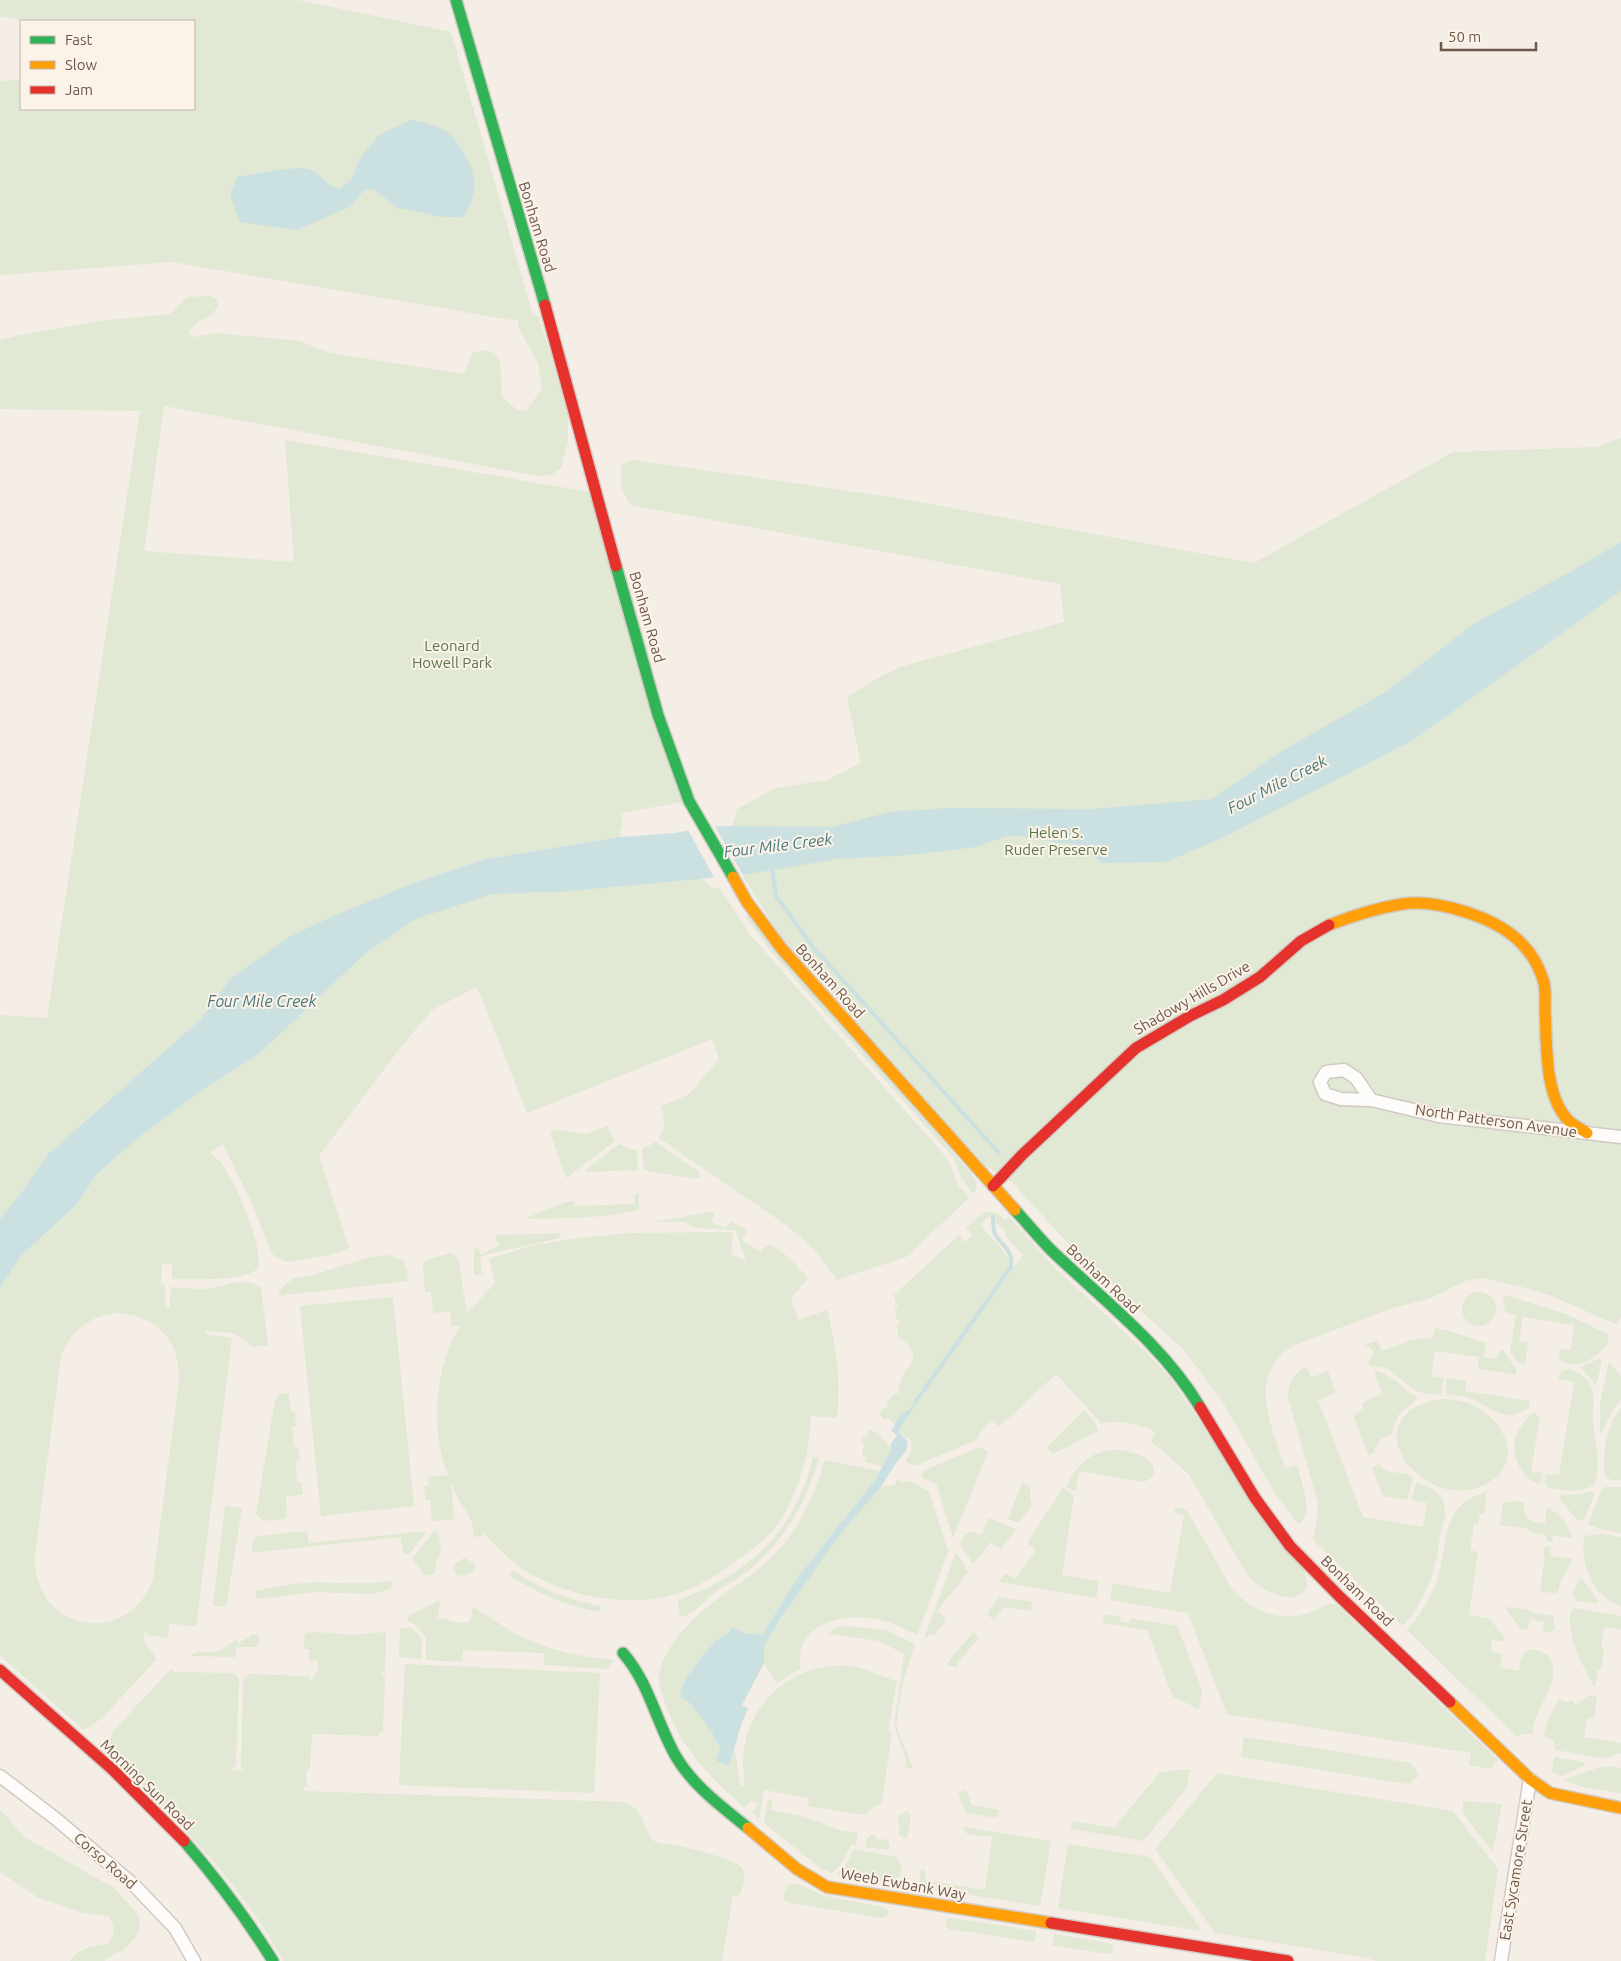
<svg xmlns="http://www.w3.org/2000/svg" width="1621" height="1961" font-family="Ubuntu,sans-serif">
	<rect width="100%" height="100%" fill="#f4eee7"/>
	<g fill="#e1e8d3" fill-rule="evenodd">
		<path d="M0,0h298l153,32 82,283 6,2 29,96v28l-7,27 -10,7 -13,1 -374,-70 -20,145 150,11 -9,-122 311,53 93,308 -69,12 3,9 -4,15 -134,22 -66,22 -188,97 -31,42 -153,135 -25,38 -22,26v-204l47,3 93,-607 -140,-2v-69l16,-4 83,-15 71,-7 17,-17 23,-1 6,3 2,6c-5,14 -23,14 -29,28l2,3 4,1 21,-4 84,8 30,12 134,21 8,-21 12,-3 10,3 6,9 2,35 14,12 10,2 16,-22 -4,-26 -20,-36v-6l-346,-59 -172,13v-194l21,-1v29h173v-88h-167l-27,-5z"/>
		<path d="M1621,438v104l-237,151 -78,44 19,48 87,-44 209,-150v542l-10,-1 -2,10 12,2v173l-3,6 -3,1 -63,-28 -30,-9 -39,-9 -18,3 -36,18 -40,10 -96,37c-48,31 -21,79 -8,122l12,-3c3,13 19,53 1,59l-25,-34 -52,-91 -36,-48 -111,-101 -62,-68 -29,-18 -192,-211 -49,-78 -12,-40 7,-26 39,-21 51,-8 34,-17 -14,-65 25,-17 28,-14 164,-45 -4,-38 -430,-79 -9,-17v-24l12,-4 264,38 357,65 199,-111 144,-5z"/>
		<path d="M701,878l12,11 6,-2 33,50 193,219 6,10 7,19 11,13 -63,59 -70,23c-20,-39 -63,-64 -98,-88 -27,-18 -53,-36 -79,-54 7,-11 6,-21 2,-32l28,-12 30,-35 -7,-20 -185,74 -50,-126 -45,23 -32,38 -81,108 30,92 -19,7 -43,7 -12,-5 -5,-7 -17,-44 -30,-62 -13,8c3,4 8,7 11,11 15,20 42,81 37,105 -12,14 -68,11 -86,11v-15h-10l-1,20h4v22l5,3v-15l2,-7c13,1 27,3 40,1 15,-3 35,-11 49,-1l7,58 -15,2 -20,-14 -27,-2v3l26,4 -36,289 -26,-4 -3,15 -21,-3 -1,-8 -1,15 13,17 -55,59 -16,11h-4l-82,-74v-370l20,-28 56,-52 21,-31 47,-41 66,-48 49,-31 107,-101 50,-34 77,-25 67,-2zM117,1313c39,2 64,28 62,68l-26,199c-27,70 -122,50 -118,-25l26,-199c9,-25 28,-40 56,-43z"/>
		<path d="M747,914l223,258c5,7 9,14 3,22l-13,-18 -7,-19 -181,-204 -27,-37z"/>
		<polygon points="607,1126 615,1141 566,1178 550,1132 554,1130 587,1134"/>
		<polygon points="656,1142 699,1172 700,1177 695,1179 644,1170 642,1149"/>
		<polygon points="619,1144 628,1149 637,1150 638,1170 585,1172 585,1170"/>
		<path d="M635,1194h4v16c-37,9 -77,8 -115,9l45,-18h5l1,5 59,-2z"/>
		<path d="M989,1211l8,2 8,7 4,-3 47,52 92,85 22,24 135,195 2,13c-13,24 -44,4 -58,-8l-60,-103 -27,-25 -11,-8 4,-10c-18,-10 -34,-11 -54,-9l-45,-49 -57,53 -6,-7 -12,11 -3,8 -63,27 -10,-5c6,-8 8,-12 5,-22l-4,-1 -8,-7 65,-95 60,-81 -15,-16 -4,-10 -8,-6 -1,-6h-8l-5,7 2,6 11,11 16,20 -3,10 -85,118 -12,20 -10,5 -5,10 -9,-6 -2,2 -6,-6 5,-6 4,-1 -1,-3 7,-10 5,-1 -1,-4c3,-5 3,-9 5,-14 3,-5 7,-9 9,-13 5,-11 -5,-20 -14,-25l-1,-13 3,-4 -4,-1 -1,-10 3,-4 -3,-3 -1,-7 65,-60 6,7 8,-7 -7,-7 17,-15z"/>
		<path d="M711,1212h4l-4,10 15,6 4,-7 17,9 -5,10 18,12 7,-7c13,1 32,23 41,33l-17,21 7,21 29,-10c10,39 14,68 10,108l-26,-2c-1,12 -2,25 -4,37 -5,23 -18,58 -33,76 -12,14 -29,26 -44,36 -15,11 -34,23 -53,29 -50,14 -109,3 -153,-24 -15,-10 -29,-25 -42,-38v4l-8,1 -2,-16 -15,-24 -6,-16 3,38 -22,2 -2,-21h-5l-1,-14 5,-1 -1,-8 20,-2c-15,-39 -14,-86 0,-125 3,-9 8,-17 12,-24h-9l-1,-15 -17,2 -2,-21h-6l-2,-26 3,-6 25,-7 7,5 9,55 28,-30 -6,-24 45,-14 43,-7 54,-5 102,-1 -2,22 15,7 -10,-29 -2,-2 -39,-2 -11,-6h-31z"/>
		<polygon points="558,1233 561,1234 560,1238 484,1255 480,1258 482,1274 474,1275 474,1250 477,1247 481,1255 499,1245 495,1236 497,1235"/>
		<polygon points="389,1255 404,1261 407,1270 408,1281 285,1295 284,1296 278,1294 283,1286 294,1278 313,1275 367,1258"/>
		<circle cx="1479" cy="1309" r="17"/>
		<path d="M1505,1295l61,19 41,20 2,4c-4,17 -37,37 -50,20l1,-9 11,1 3,-25 -51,-8 -4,24 9,2 -3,22 -6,-2 -9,-11 6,-37 -11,-3 -2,-14z"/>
		<polygon points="393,1297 414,1506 321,1516 300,1306"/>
		<polygon points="1435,1328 1446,1330 1486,1343 1484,1357 1497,1359 1499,1350 1503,1350 1516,1369 1516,1375 1478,1369 1479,1357 1435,1351 1431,1376 1444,1378 1441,1394 1429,1394 1417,1391 1405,1383 1390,1370 1384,1367 1369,1366 1368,1363 1374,1351 1365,1344 1377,1341 1382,1351 1411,1340 1433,1338"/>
		<polygon points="1600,1358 1602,1360 1597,1382 1595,1384 1581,1367"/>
		<polygon points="1609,1362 1621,1376 1621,1400 1614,1408 1602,1432 1600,1431 1600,1403"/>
		<path d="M1304,1368l4,1 3,9 17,-7 8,22 -18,7 45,117 60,10 4,-24 -16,-3 6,-18 16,7 6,5 5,7 1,17 -4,11 -4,28 -7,25 -16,31 -11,13 -90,-86 4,-21 1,-16 -30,-105c0,-12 4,-24 16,-30z"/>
		<path d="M1568,1369c10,2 19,8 23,18 5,11 1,23 2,34 1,13 10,55 0,64 -11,9 -33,5 -45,3l-3,-5 1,-9 13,1 15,-93 -16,-3 4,-8z"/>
		<path d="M1374,1371c17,2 28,17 42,25l1,3 -18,15 -8,20 -11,6 -6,9 1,4 -7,2 -15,-41 11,-4 -2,-7 20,-9z"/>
		<path d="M1447,1378l19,3 -1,10 64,10 1,6c-25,19 -37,0 -61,-9 -7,-2 -15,-3 -23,-4z"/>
		<path d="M289,1393l2,19h4l1,14 -4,1 2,20h4l2,13 -5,1 2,21h4l2,13 -17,1 1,19 -3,4c-10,1 -22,5 -28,-5l19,-114 5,-6z"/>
		<path d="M1441,1399c10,0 20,1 30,5 34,15 56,60 13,81 -62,30 -137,-70 -43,-86z"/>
		<path d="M1621,1408v72c-7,0 -12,1 -16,-5 -3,-23 1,-49 16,-67z"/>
		<path d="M1084,1410l12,14 2,8c-17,6 -31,17 -46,22l-6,-6z"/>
		<path d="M1534,1412l3,4 3,-1 -9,56 12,2 -2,9 -3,2c-18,-7 -29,-32 -21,-50 4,-9 10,-15 17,-22z"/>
		<polygon points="868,1429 876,1433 892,1448 882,1466 865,1462 866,1458 863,1456 862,1450 865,1446 861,1442 862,1438 868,1435"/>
		<polygon points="980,1447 988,1451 953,1538 936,1483 922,1478 923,1471"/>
		<path d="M1112,1450c15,0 51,7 40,28l-9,4 -64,-11 -4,21 -9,-6c13,-21 20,-32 46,-36z"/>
		<path d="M813,1457l6,1c-13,45 -34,82 -70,112 -11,9 -24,15 -36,24 -10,8 -20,22 -33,23l-2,-17c70,-25 118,-69 135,-143z"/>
		<path d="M825,1460l54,11 -4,9 -76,96 -37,60 -19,-3 -6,-4h-7l-4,6 -11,6 -26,33 1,29 23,30v3l16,29 5,-15c5,9 2,24 7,36l4,1c-1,-13 -3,-25 -1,-38 8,-52 54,-88 106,-83 17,2 30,11 47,15l-9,50 4,1 -10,70 -18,13 -56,-9 1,-8 -45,-8 -5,29 -7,-6 6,-8 -7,-5 -6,8c-35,-30 -65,-61 -80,-105 -2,-8 -7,-17 -6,-25 1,-22 21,-46 37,-61 23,-23 54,-37 77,-61 27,-27 41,-61 52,-96z"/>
		<path d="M1379,1464c8,13 23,5 34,13l-6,23 -24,-4 -11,-29z"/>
		<path d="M897,1479l4,3 8,-1 20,10 18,57 2,1 -32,86c-11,-5 -21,-11 -32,-14 -28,-8 -69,-5 -83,25 -3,7 -2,15 -2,23l-23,14 -13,-20v-17l42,-66 32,-43 43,-50 14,-2z"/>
		<polygon points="1022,1483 1030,1486 1030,1498 1032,1505 1019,1523 1008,1519"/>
		<polygon points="1605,1487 1621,1487 1621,1533 1600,1529 1588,1524 1602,1489"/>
		<polygon points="1063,1488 1074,1496 1062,1575 1099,1581 1096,1598 999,1582 1005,1573 1015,1579 1036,1550 1028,1544 1028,1541"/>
		<path d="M1487,1491l-3,23h-4l-2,10h-4l-4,26 8,2 -9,63 21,4 14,18 -1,5 -11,-2 -1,11 11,3 -2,13 19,4c2,-12 2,-20 15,-22l13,5c15,21 0,37 -8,57 -4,7 -6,15 -7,23h-9l-6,3 -110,-107c13,-15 25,-33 31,-53 8,-26 4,-61 31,-78 5,-3 12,-5 18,-8z"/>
		<polygon points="1591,1491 1594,1495 1585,1518 1580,1521 1576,1519 1559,1498 1561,1495 1580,1494"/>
		<path d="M1519,1501l6,1 -2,10 3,1 1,5 6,4 12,2 2,-17c14,8 20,17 26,32l-20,-4 -1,7 -6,-2v-5l-17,-3v-3l-29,-4 3,-22z"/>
		<polygon points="225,1506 242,1508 226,1607 213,1605"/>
		<path d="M1175,1508h6l7,4 44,77c19,21 45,33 74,25 10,-3 19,-11 30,-10l162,156 -8,9 -21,-4 2,-12 -244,-39 -39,-101 -78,-13 3,-17 57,10 14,-78 -9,-2z"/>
		<polygon points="988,1518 1016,1529 1001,1549 991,1542 973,1564 960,1544 963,1537 969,1532 982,1534"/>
		<polygon points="307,1531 309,1543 425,1531 425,1534 410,1553 403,1554 401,1537 260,1552 251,1551 253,1540 258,1536"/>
		<polygon points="434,1531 438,1531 441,1552 436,1561 435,1573 426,1576 412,1559"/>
		<path d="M1601,1534l20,3v70c-29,-12 -40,-40 -37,-71z"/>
		<polygon points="1547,1546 1551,1547 1550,1556 1573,1559 1561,1580 1557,1594 1540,1591 1545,1555 1543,1554 1544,1548"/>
		<polygon points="956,1552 968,1572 937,1611 945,1617 945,1621 933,1636 930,1634 926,1638 925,1636"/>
		<polygon points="464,1558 474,1563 475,1570 469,1574 457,1576 454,1569 455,1564"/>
		<path d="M512,1570c30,20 54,29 89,36l-1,6c-34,-6 -62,-18 -91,-37z"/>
		<polygon points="1579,1579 1583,1580 1597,1599 1598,1603 1575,1601 1575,1597 1572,1596"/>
		<path d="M388,1581l5,2 -3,6 -18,5 -59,-2 -54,7 -3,-2v-6c17,-4 33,-7 50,-8 29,-2 53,3 82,-2z"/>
		<polygon points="999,1597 1032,1602 1031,1611 1004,1607 994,1620 987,1614"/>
		<path d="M440,1600l-2,18c11,1 19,7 30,4l3,-3 2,-12c15,8 28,19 43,27 31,16 64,23 99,26l-9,9 -62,-4v-12l-81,-3 -1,12 -36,-2v-23l-12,-13 -6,-3 -1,-4z"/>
		<polygon points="1505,1607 1531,1610 1531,1612 1553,1616 1555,1630 1543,1633 1544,1622 1530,1619 1528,1629 1522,1630"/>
		<path d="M1573,1608l48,8v13l-17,-2 -3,20 3,1 -3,22h-3l-3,15h-3l1,-5 -3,-1c-11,-22 -22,-42 -20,-67h2z"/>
		<polygon points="1104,1614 1121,1617 1120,1622 1129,1623 1130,1618 1177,1626 1202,1690 1199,1709 1173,1697 1147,1630 1103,1623"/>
		<polygon points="846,1626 885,1630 915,1644 903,1682 896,1726 913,1768 905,1768 906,1759 894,1725 904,1654 879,1641 829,1634 834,1628"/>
		<polygon points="410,1627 422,1639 421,1659 399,1657 400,1629"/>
		<path d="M317,1632l35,3 34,-3 -1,41h-5l5,5 -2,53 -6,5 -65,-2 -2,34 -4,4 1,14 -3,1 -1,4 320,11c27,8 17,31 33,40 5,3 13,2 19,3 15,3 55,13 66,22 3,3 3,7 3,11 0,6 -2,13 -6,18l-5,-1 -11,66h-439c-33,-62 -82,-116 -132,-166 -14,-15 -27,-31 -43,-43l-2,-5 8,-17 57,-61 3,3 61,1 4,6 -3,86 -5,5 14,1 -4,-4 2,-87 6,-6 59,2 5,5v-6l5,-4v-10l-9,-1v-11h-5l1,-16z"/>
		<polygon points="973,1632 979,1637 957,1664 957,1667 946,1665"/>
		<polygon points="253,1634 259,1637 260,1641 258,1643 258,1647 236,1647 236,1657 189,1656 197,1652 218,1652 236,1640 239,1643"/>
		<polygon points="405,1664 600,1673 594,1793 399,1785"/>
		<polygon points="1590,1695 1597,1696 1594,1719 1587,1718 1584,1737 1621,1743 1621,1753 1603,1758 1555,1750 1554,1741 1544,1735 1548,1721 1559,1699 1566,1702 1573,1701 1575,1705"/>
		<polygon points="1244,1737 1411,1763 1419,1776 1408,1784 1241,1757"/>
		<polygon points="1554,1757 1583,1762 1586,1765 1561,1776 1552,1772"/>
		<polygon points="1608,1766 1621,1768 1621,1793 1583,1787 1563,1780 1597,1768"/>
		<polygon points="1190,1769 1187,1788 1143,1841 1071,1829 1072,1821 1114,1828 1160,1772"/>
		<polygon points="1217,1773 1453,1811 1498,1869 1485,1961 1377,1961 1367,1958 1215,1933 1155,1849"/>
		<polygon points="966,1790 972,1805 999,1810 997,1818 966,1813 958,1793"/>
		<polygon points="768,1799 772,1800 771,1810 806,1817 839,1830 858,1833 856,1846 851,1845 843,1862 832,1873 822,1869 764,1823"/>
		<polygon points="1463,1801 1502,1804 1493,1851 1491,1850 1462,1812"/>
		<path d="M0,1809l23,27 91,52 22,24 4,10 -2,12 -14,16 -10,4 -10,7h-34c8,-13 23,-15 38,-17 8,-10 7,-18 1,-28l-26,-3 -46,-16 -37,-25z"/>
		<polygon points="906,1811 911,1815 908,1835 906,1839 898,1834 900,1827 897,1817"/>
		<polygon points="962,1827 1051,1841 1040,1906 931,1889 924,1882 920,1884 920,1871 923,1869 926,1872 925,1880 985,1890 992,1837 968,1834 965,1832"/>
		<polygon points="873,1834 878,1839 888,1840 890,1847 888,1850 866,1847 866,1839"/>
		<polygon points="1068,1844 1150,1857 1202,1931 1058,1908"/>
		<polygon points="854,1849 896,1857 902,1867 899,1877 892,1882 837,1874 844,1868"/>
		<polygon points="796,1883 825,1896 887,1908 889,1914 883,1918 786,1902 783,1898 785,1890 789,1885"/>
		<polygon points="951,1918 1036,1931 1035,1942 949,1929 945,1926 947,1919"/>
		<polygon points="1054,1934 1109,1943 1114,1949 1111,1953 1107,1954 1052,1945"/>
	</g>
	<g fill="#cbe1e1">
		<path d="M410,120c14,2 28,5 40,14 4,3 8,11 11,15 16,23 19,45 2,68h-20l-45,-9 -25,-19 -10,2 -12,15 -54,24 -57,-8 -10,-27 7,-18c14,-2 63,-13 74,-7 11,5 16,17 29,19l12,-10 8,-21 19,-23z"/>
		<polygon points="1621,542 1621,591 1412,741 1218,840 1166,862 1102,863 1090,854 1092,850 1076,844 1058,843 1030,837 1008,836 976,847 911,855 838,859 742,875 560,892 493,894 416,919 366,953 259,1054 210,1085 144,1133 97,1174 76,1205 20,1257 0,1288 0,1219 22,1192 47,1155 200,1020 231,978 289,937 331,917 419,881 485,859 619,837 675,833 711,826 832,827 889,812 948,808 1091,809 1212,799 1283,750 1384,693 1475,623 1570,572"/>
		<path d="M926,1387h2l-30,44 10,11 -2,9 -12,15 -13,21 -43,50 -57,81 -17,28v17l-22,42 6,4c-9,18 -12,37 -19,56l-13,-4 4,-14 -7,-11v-3l-23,-30 -8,-5 -2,-5 6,-15 16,-21 13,-16 11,-6 6,-7 5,1 6,4 19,2 37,-59 76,-96 17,-32 -2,-3 7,-10 -6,-4 10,-17 10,-5 4,-11z"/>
	</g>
	<polygon fill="#f4eee7" points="713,823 744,877 715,879 687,828"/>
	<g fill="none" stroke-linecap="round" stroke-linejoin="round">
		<g stroke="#cbe1e1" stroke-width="4">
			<polyline points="772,866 776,896 813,947 999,1153"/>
			<path d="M924,1390l87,-123c3,-16 -9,-21 -16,-33 -2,-5 -2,-11 -2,-17"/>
		</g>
		<g stroke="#d1cac3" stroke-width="15">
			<g id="street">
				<polyline points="1371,1100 1341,1099 1325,1094 1320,1082 1326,1072 1344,1070 1356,1078 1371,1100 1439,1116 1621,1137"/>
				<polyline points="0,1776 56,1819 134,1885 175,1928 194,1961"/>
				<polyline points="1501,1961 1530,1779"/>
			</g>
		</g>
		<g stroke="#d2cbc4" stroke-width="14">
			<g id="fast">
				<polyline points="456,0 545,305"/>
				<polyline points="616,566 658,715 689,801 733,877"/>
				<path d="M1015,1210c12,13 23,27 36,40 52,50 112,95 149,157"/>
				<path d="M623,1653c26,30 33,68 52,102 17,30 46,51 73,73"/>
				<path d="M184,1841c33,38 62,77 89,120"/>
			</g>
		</g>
		<g stroke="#d2cbc4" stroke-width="14">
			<g id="slow">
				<polyline points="733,877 747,902 782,949 1015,1210"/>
				<path d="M1329,925c23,-9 48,-17 73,-21 35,-5 95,13 120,40 10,10 18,25 22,39 2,9 1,19 1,27 2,33 -1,85 23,110 5,5 13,9 19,13"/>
				<polyline points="1450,1702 1530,1779 1550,1793 1621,1808"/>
				<polyline points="748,1828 797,1869 827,1887 1051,1923"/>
			</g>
		</g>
		<g stroke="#d2cbc4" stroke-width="14">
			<g id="jam">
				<polyline points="545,305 616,566"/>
				<polyline points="993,1186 1022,1155 1136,1048 1190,1016 1223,1000 1260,977 1301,941 1329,925"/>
				<polyline points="1200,1407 1255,1498 1290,1546 1340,1597 1450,1702"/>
				<polyline points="0,1670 113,1770 184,1841"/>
				<polyline points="1051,1923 1288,1961"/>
			</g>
		</g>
		<use href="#street" stroke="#fdfcfb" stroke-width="12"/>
		<use href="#fast" stroke="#30b455" stroke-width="11"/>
		<use href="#slow" stroke="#ff9f0a" stroke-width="11"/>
		<use href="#jam" stroke="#e5322d" stroke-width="11"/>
	</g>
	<g text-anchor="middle" stroke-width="4" stroke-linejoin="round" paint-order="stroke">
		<g font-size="15" fill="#6d574c" stroke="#fcf3e8">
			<text transform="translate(537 227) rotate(73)" y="5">Bonham Road</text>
			<text transform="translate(647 617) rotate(74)" y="5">Bonham Road</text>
			<text transform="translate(830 981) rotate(48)" y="5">Bonham Road</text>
			<text transform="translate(1192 998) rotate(-30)" y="5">Shadowy Hills Drive</text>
			<text transform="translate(1496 1121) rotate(8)" y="5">North Patterson Avenue</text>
			<text transform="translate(1103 1279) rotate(43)" y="5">Bonham Road</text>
			<text transform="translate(1357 1591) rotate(44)" y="5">Bonham Road</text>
			<text transform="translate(147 1785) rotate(44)" y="5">Morning Sun Road</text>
			<text transform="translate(105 1861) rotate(41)" y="5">Corso Road</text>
			<text transform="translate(1516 1870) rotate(-81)" y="5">East Sycamore Street</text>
			<text transform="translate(903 1884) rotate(10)" y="5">Weeb Ewbank Way</text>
		</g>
		<g font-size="15" fill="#587849" stroke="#fcf3e8">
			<text x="452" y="651">Leonard<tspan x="452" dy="17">Howell Park</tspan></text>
			<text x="1056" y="838">Helen S.<tspan x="1056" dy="17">Ruder Preserve</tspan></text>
		</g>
		<g font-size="16" font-style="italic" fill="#49777e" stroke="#fcf3e8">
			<text transform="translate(1277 784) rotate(-27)" y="6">Four Mile Creek</text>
			<text transform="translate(778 845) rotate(-7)" y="6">Four Mile Creek</text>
			<text x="262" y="1007">Four Mile Creek</text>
		</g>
	</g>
	<rect x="20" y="20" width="175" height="90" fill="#fcf3e8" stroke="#c3b5aa"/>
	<rect x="30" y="36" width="25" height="8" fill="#30b455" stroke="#c3b5aa"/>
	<text x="65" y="45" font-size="15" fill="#6d574c">Fast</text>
	<rect x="30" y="61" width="25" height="8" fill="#ff9f0a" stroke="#c3b5aa"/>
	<text x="65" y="70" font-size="15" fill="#6d574c">Slow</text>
	<rect x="30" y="86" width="25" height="8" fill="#e5322d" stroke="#c3b5aa"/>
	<text x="65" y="95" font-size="15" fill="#6d574c">Jam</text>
	<path d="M1441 42v8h95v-8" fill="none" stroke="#6d574c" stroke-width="2.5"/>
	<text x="1448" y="42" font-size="15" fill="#6d574c" stroke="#fcf3e8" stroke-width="4" paint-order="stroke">50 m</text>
</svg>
